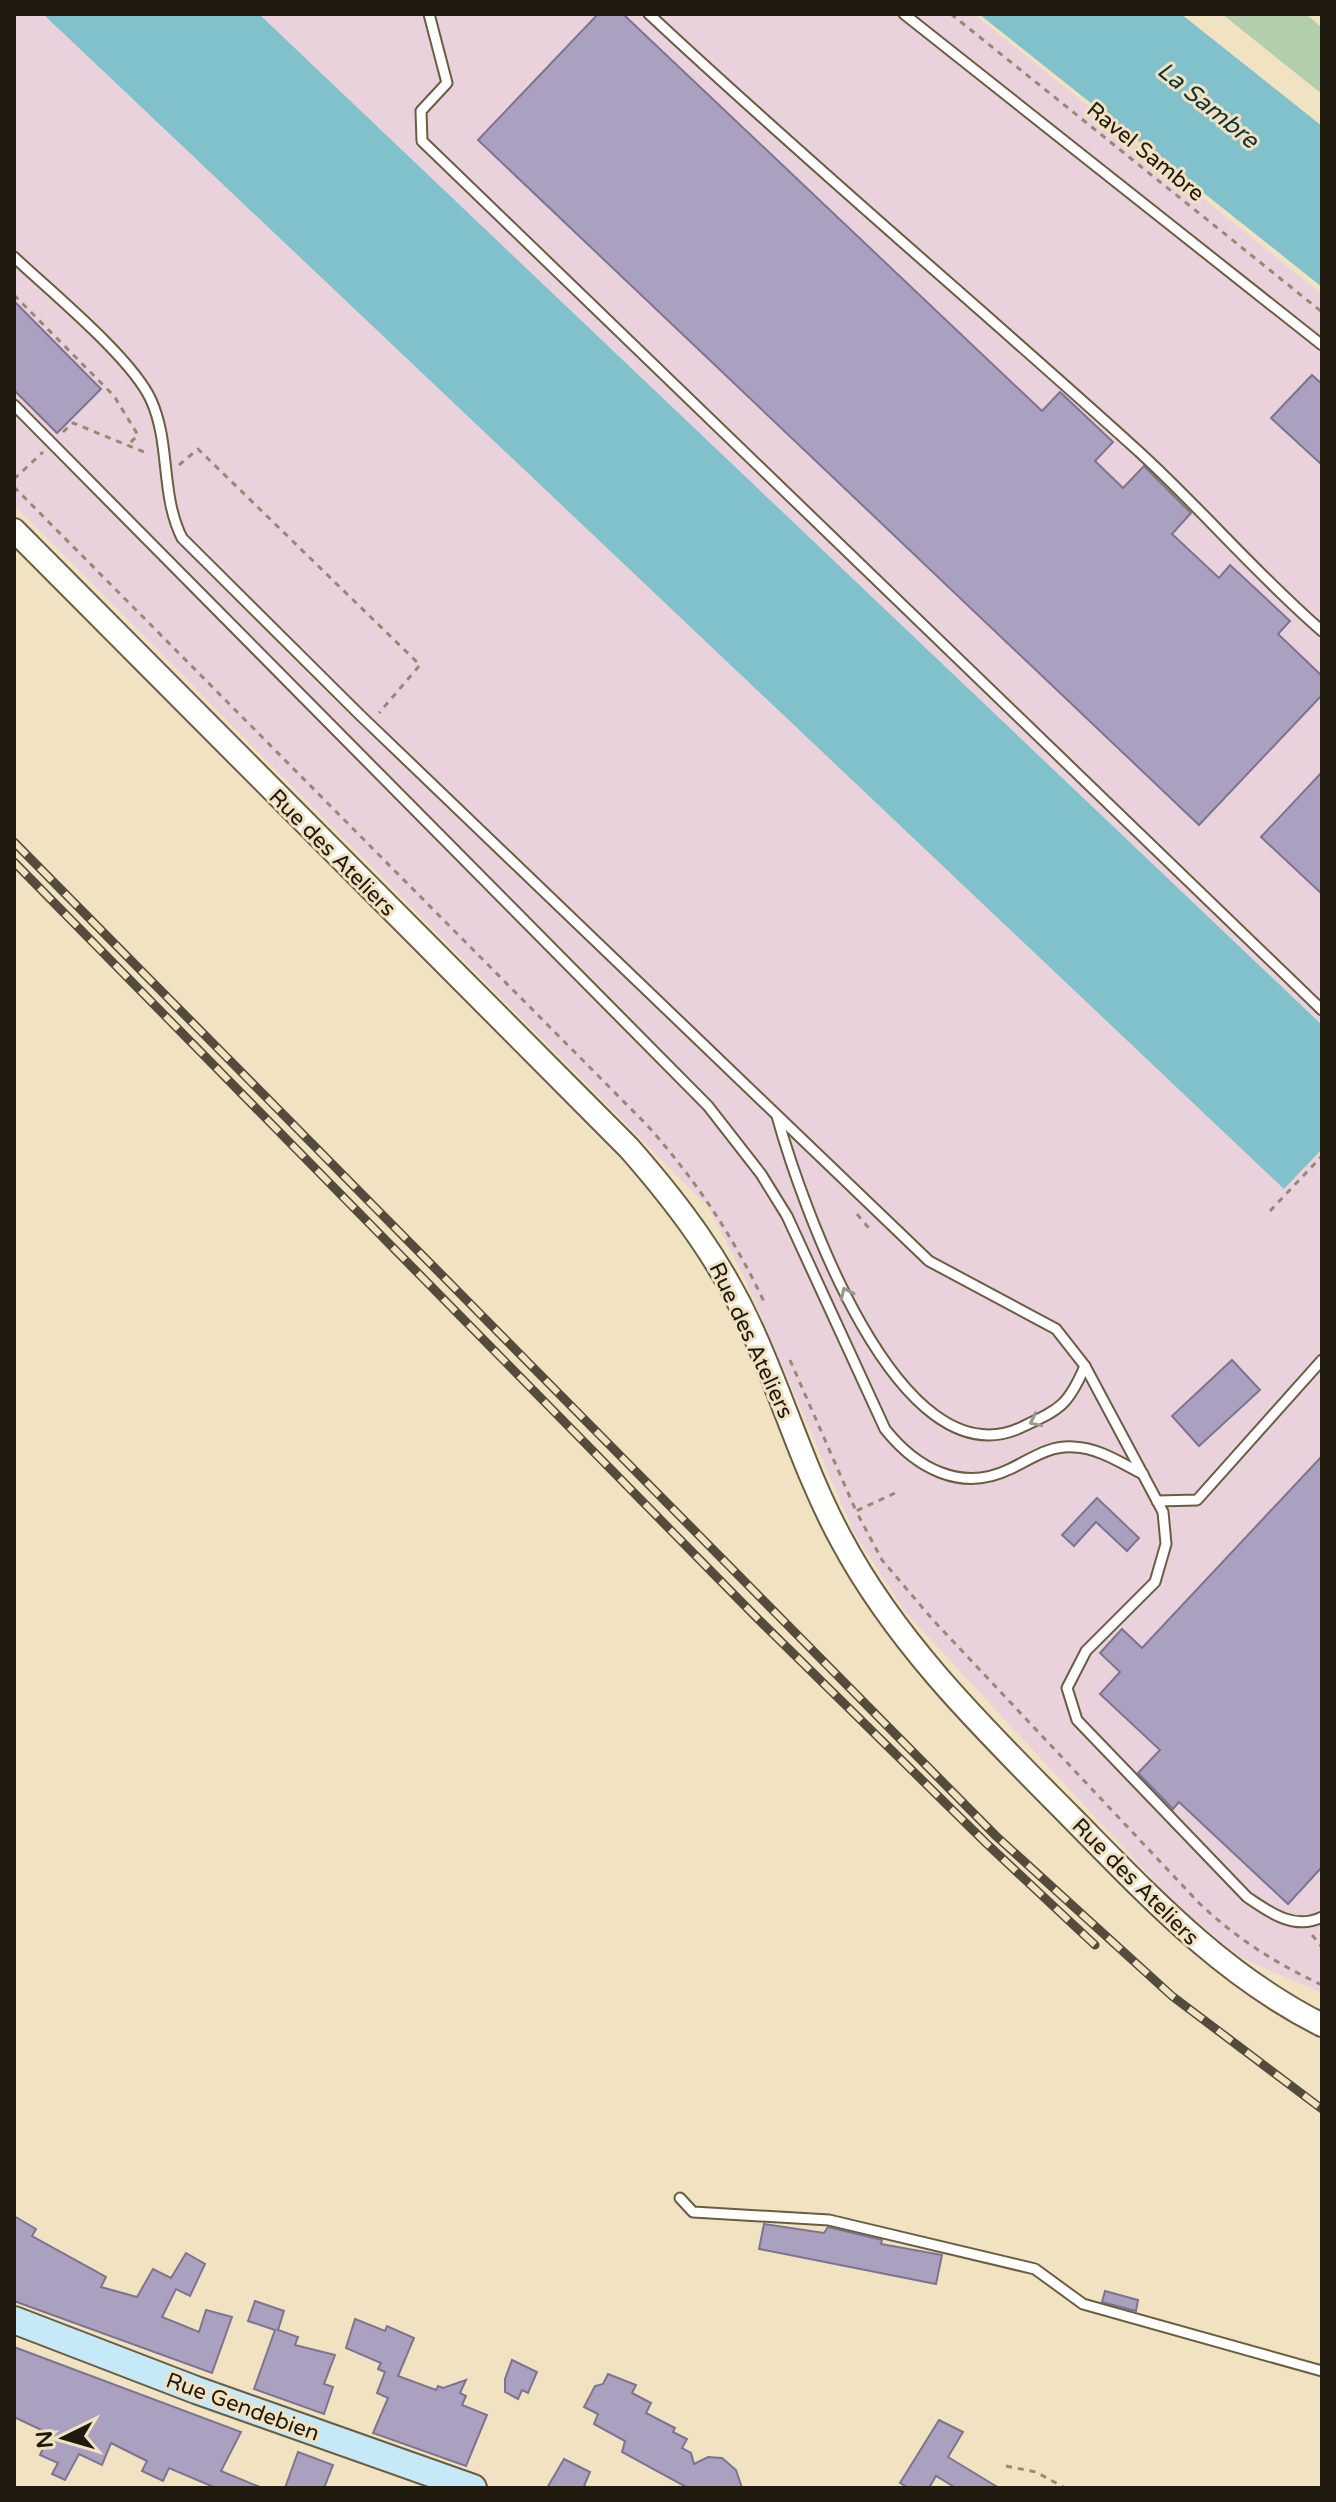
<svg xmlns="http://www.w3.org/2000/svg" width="1336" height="2502" font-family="'Varela Round',sans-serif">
	<rect width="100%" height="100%" fill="#f1e2c2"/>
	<g fill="#ead2dc">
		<polygon points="14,14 43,14 1284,1189 1322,1149 1322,1993 1239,1957 1173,1901 906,1613 854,1533 746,1281 709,1208 14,505"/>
		<polygon points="259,14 974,14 1322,294 1322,1025"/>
	</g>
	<polygon fill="#b3ceac" points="1222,14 1306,14 1322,28 1322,94"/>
	<g fill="#81c1cb">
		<polygon points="43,14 259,14 1322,1025 1322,1149 1284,1189"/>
		<polygon points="979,14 1181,14 1322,126 1322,287"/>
	</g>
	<g fill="#aaa0bf" stroke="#7d7490" stroke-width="2">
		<polygon points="598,14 623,14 1042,411 1060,392 1113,442 1095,461 1123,488 1144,466 1191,513 1172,534 1219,578 1230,565 1290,621 1278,634 1322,676 1322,695 1199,825 478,140"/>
		<polygon points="14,301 101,389 57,433 14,390"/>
		<polygon points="1312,375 1322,384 1322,465 1271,418"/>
		<polygon points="1322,772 1322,894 1261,837"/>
		<polygon points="1232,1360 1260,1390 1199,1446 1172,1416"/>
		<polygon points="1322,1456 1322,1867 1288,1904 1179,1802 1173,1809 1138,1773 1160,1750 1100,1694 1120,1672 1100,1653 1122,1629 1142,1648"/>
		<polygon points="1097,1498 1139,1538 1127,1551 1096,1522 1074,1546 1062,1535"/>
		<polygon points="14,2216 36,2229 32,2236 106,2277 101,2287 137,2297 153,2269 171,2278 186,2253 205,2264 190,2296 176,2289 162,2317 199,2332 206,2310 232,2317 212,2373 14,2301"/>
		<polygon points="764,2224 824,2233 828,2227 882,2240 881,2244 942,2255 936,2284 759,2249"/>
		<polygon points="1105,2291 1138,2300 1136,2311 1102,2302"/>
		<polygon points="255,2301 284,2311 278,2330 298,2337 295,2345 335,2355 324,2384 333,2387 324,2414 254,2389 275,2330 248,2321"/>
		<polygon points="355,2319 385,2331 387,2326 414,2338 398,2376 436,2390 438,2386 443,2388 466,2380 460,2393 466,2396 462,2405 487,2415 466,2466 373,2433 388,2398 377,2393 385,2372 378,2369 381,2363 346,2348"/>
		<polygon points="14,2347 241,2432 221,2471 262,2488 216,2488 169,2468 163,2481 142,2471 147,2461 111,2443 102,2465 79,2454 65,2480 52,2474 58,2463 40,2455 50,2434 14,2417"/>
		<polygon points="512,2360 537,2372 528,2393 522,2390 518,2399 505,2392 505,2379"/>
		<polygon points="608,2374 636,2385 632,2393 651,2403 646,2413 675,2428 673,2432 687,2439 682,2448 691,2453 694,2464 708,2457 722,2458 736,2470 742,2488 688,2488 622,2452 625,2441 594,2424 598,2414 584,2407 595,2386 603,2384"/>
		<polygon points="939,2420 963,2432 948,2457 999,2488 956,2488 936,2476 929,2488 909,2488 900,2483"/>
		<polygon points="298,2452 333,2465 324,2488 285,2488"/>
		<polygon points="564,2459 590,2472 584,2486 589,2488 547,2488"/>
	</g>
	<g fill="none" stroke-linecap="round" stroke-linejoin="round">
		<g stroke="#6a5d41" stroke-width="13">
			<g id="service">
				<polyline points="429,14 447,83 421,111 422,141 1322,1010"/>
				<path d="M649,14c159,149 326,289 487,435 64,58 120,125 186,182"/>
				<polyline points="904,14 1322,345"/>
				<path d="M14,257c36,34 118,101 137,143 20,44 9,94 31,138l178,177 569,546 127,68 29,37 78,146 3,32 -11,38 -69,69 -19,37 10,32 170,177c22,15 47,34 75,20"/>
				<path d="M14,405l694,701 53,68 26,42 98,213c31,39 76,64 125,40 21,-10 39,-24 64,-22 25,1 47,16 69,27"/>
				<path d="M777,1116c23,83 121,370 245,311 38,-18 46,-21 63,-61"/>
				<polyline points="1157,1501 1197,1500 1322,1360"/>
				<polyline points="680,2198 693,2212 829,2220 1035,2269 1083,2304 1322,2371"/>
			</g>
		</g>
		<g stroke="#6a5d41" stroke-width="26">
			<path id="tertiary" d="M14,530l615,618c50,57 93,114 124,184 31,68 52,141 88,207 57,107 146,193 231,279 77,78 150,157 250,207"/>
		</g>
		<g stroke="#6a5d41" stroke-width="30">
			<polyline id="secondary" points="14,2320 196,2390 473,2488"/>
		</g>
		<g stroke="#958a73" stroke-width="3" stroke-dasharray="6 6" stroke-linecap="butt">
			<polyline points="951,14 1322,312"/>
			<polyline points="14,295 114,396 138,435 128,445"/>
			<polyline points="63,432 73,423 149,454"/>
			<polyline points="179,465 198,449 420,665 379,713"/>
			<polyline points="14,479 43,452"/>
			<path d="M14,487l632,637c50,56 88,113 120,182"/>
			<polyline points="1270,1211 1322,1156"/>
			<polyline points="857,1214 872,1232"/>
			<polyline points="790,1360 856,1511"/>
			<path d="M895,1493l-39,18 26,49 51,60 266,283c38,36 76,60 123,82"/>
			<polyline points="1312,1935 1322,1947"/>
			<polyline points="1006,2466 1036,2472 1065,2488"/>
		</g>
		<use href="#service" stroke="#fff" stroke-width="9"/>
		<use href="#tertiary" stroke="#fff" stroke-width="22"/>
		<use href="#secondary" stroke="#c5e9f7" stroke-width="26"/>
		<g stroke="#534b3b" stroke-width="9">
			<g id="rail">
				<polyline points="14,842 996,1836 1172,1996 1322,2109"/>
				<polyline points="14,862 757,1618 987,1844 1095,1945"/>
			</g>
		</g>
		<use href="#rail" stroke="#f1e2c2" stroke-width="6" stroke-dasharray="18" stroke-linecap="butt"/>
	</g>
	<defs><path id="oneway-chevron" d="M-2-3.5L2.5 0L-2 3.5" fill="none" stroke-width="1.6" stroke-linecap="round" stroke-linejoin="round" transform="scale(2)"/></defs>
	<g stroke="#9a9893">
		<use href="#oneway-chevron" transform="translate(846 1293) rotate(-115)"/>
		<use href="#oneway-chevron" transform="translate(1035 1421) rotate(154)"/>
	</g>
	<g text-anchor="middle" stroke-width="6" stroke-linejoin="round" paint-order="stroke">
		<g font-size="22" fill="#1f190e" stroke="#f1e2c2">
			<text transform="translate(1146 151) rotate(39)" y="8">Ravel Sambre</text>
			<text transform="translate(333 852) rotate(45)" y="8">Rue des Ateliers</text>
			<text transform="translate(752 1340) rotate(65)" y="8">Rue des Ateliers</text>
			<text transform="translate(1136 1881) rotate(45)" y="8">Rue des Ateliers</text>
			<text transform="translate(243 2406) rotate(20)" y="8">Rue Gendebien</text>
		</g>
		<g font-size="24" font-style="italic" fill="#123337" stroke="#f1e2c2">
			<text transform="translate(1208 105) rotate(39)" y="8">La Sambre</text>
		</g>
	</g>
	<rect width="1336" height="2502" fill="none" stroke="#1f190e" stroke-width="32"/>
	<g transform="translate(64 2438) rotate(265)" stroke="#f1e2c2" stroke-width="6" paint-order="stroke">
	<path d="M0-6L14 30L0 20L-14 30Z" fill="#1f190e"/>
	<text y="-12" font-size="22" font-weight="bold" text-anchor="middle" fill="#1f190e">N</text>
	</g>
</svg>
